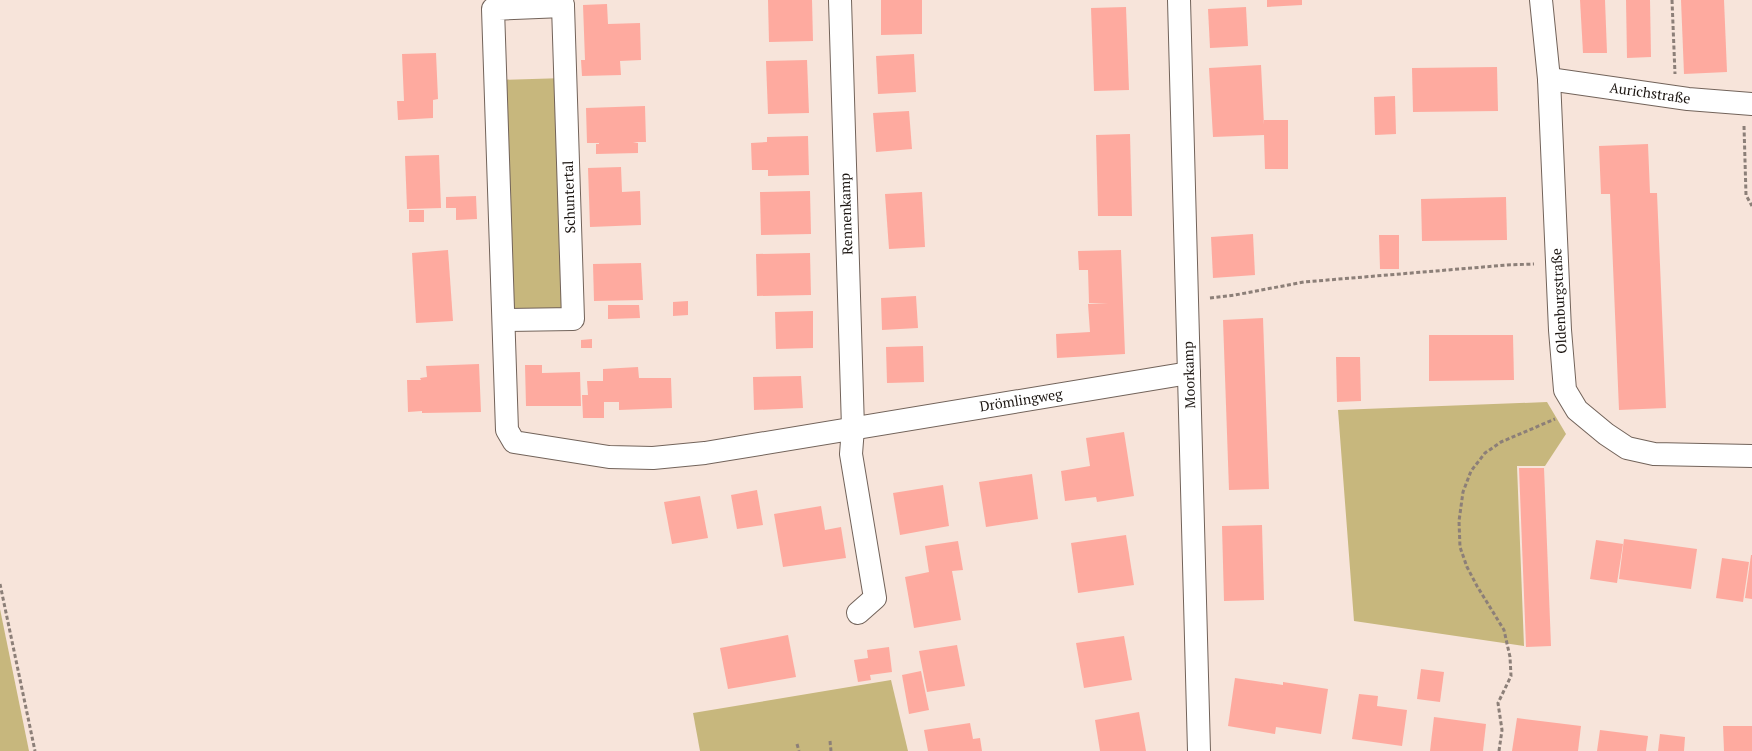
<svg xmlns="http://www.w3.org/2000/svg" width="1752" height="751" font-family="'PT Serif',serif">
	<rect width="100%" height="100%" fill="#f7e4da"/>
	<g fill="#c7b77d">
		<polygon points="565,78 573,319 504,320 495,80"/>
		<polygon points="1547,402 1566,434 1545,466 1517,466 1524,646 1354,621 1338,410"/>
		<polygon points="0,609 29,751 0,751"/>
		<polygon points="891,680 908,751 700,751 693,713"/>
	</g>
	<g fill="#feaa9f">
		<polygon points="768,0 812,0 813,41 769,42"/>
		<polygon points="881,0 922,0 922,34 881,35"/>
		<polygon points="1267,0 1302,0 1302,5 1267,7"/>
		<polygon points="1580,0 1605,0 1607,53 1583,53"/>
		<polygon points="1626,0 1650,0 1651,57 1627,58"/>
		<polygon points="1681,0 1724,0 1727,72 1684,74"/>
		<polygon points="607,4 608,24 640,23 641,60 620,61 621,75 582,76 581,60 585,60 583,5"/>
		<polygon points="1126,7 1129,90 1094,91 1091,8"/>
		<polygon points="1246,7 1248,46 1210,48 1208,9"/>
		<polygon points="436,53 438,99 433,100 433,118 398,120 397,101 404,101 402,54"/>
		<polygon points="914,54 916,92 878,94 876,56"/>
		<polygon points="807,60 809,113 768,114 766,61"/>
		<polygon points="1261,65 1264,125 1264,120 1288,120 1288,169 1265,169 1264,135 1213,137 1209,68"/>
		<polygon points="1497,67 1498,111 1413,112 1412,68"/>
		<polygon points="1395,96 1396,134 1375,135 1374,97"/>
		<polygon points="645,106 646,142 633,142 638,143 638,153 596,154 596,144 599,144 599,143 587,143 586,108"/>
		<polygon points="909,111 912,149 876,152 873,113"/>
		<polygon points="1130,134 1132,216 1098,216 1096,135"/>
		<polygon points="808,136 809,175 768,176 768,170 752,170 751,143 767,142 767,137"/>
		<polygon points="1648,144 1650,193 1657,193 1666,408 1619,410 1610,194 1601,194 1599,146"/>
		<polygon points="439,155 441,208 407,209 405,156"/>
		<polygon points="621,167 622,192 640,191 641,225 590,227 588,168"/>
		<polygon points="810,191 811,234 761,235 760,192"/>
		<polygon points="922,192 925,247 889,249 885,194"/>
		<polygon points="476,196 477,219 456,220 456,208 446,208 446,197"/>
		<polygon points="1506,197 1507,240 1422,241 1421,199"/>
		<rect x="409" y="210" width="15" height="12"/>
		<polygon points="1253,234 1255,275 1213,278 1211,237"/>
		<polygon points="1379,235 1399,235 1399,269 1380,269"/>
		<polygon points="448,250 453,321 416,323 412,253"/>
		<polygon points="1121,250 1125,354 1057,358 1056,334 1090,332 1088,304 1108,303 1089,303 1088,270 1079,270 1078,251"/>
		<polygon points="810,253 811,295 757,296 756,254"/>
		<polygon points="641,263 643,300 594,301 593,264"/>
		<polygon points="916,296 918,328 882,330 881,298"/>
		<polygon points="688,301 688,315 673,316 673,302"/>
		<polygon points="608,305 639,305 640,318 608,319"/>
		<polygon points="813,311 813,348 776,349 775,312"/>
		<polygon points="1263,318 1269,489 1229,490 1223,320"/>
		<polygon points="1429,335 1513,335 1514,380 1429,381"/>
		<polygon points="592,339 592,348 581,348 581,340"/>
		<polygon points="923,346 924,382 887,383 886,347"/>
		<polygon points="1336,357 1360,357 1361,401 1337,402"/>
		<polygon points="479,364 481,412 422,413 422,411 408,412 407,380 421,380 420,378 427,377 426,366"/>
		<polygon points="525,365 542,365 542,373 580,372 581,406 526,406"/>
		<polygon points="638,367 639,378 671,378 672,408 619,410 619,402 604,402 604,418 583,418 582,395 588,395 587,381 603,381 603,369"/>
		<polygon points="801,376 803,408 754,410 753,377"/>
		<polygon points="1124,432 1134,496 1097,502 1096,497 1065,501 1061,471 1090,466 1086,438"/>
		<polygon points="1519,468 1544,468 1551,646 1526,647"/>
		<polygon points="1032,474 1038,519 986,527 979,482"/>
		<polygon points="943,485 949,526 900,535 893,493"/>
		<polygon points="757,490 763,525 737,529 731,495"/>
		<polygon points="700,496 708,538 672,544 664,502"/>
		<polygon points="821,506 825,530 841,527 846,558 783,567 774,514"/>
		<polygon points="1262,525 1264,600 1224,601 1222,526"/>
		<polygon points="1126,535 1134,585 1078,593 1071,543"/>
		<polygon points="1624,539 1697,549 1691,589 1619,579"/>
		<polygon points="1596,540 1623,544 1617,583 1590,579"/>
		<polygon points="958,541 963,570 952,571 961,620 914,628 905,577 929,572 925,546"/>
		<polygon points="1751,555 1752,555 1752,599 1745,598"/>
		<polygon points="1722,558 1749,562 1743,602 1716,598"/>
		<polygon points="788,635 796,677 728,689 720,648"/>
		<polygon points="1124,636 1132,680 1084,688 1076,643"/>
		<polygon points="957,645 965,686 927,692 919,651"/>
		<polygon points="889,647 892,672 870,675 871,680 858,682 854,660 868,658 867,650"/>
		<polygon points="1421,669 1444,672 1440,702 1417,699"/>
		<polygon points="921,671 929,710 909,714 902,675"/>
		<polygon points="1235,678 1283,685 1283,682 1328,689 1321,734 1276,727 1275,734 1228,726"/>
		<polygon points="1359,694 1378,696 1377,706 1407,710 1402,746 1352,739"/>
		<polygon points="1139,712 1146,751 1100,751 1095,720"/>
		<polygon points="1434,717 1486,724 1483,751 1430,751"/>
		<polygon points="1517,718 1581,726 1578,751 1512,751"/>
		<polygon points="970,723 973,739 980,738 982,751 928,751 924,730"/>
		<polygon points="1723,726 1752,726 1752,751 1724,751"/>
		<polygon points="1600,730 1648,736 1646,751 1597,751"/>
		<polygon points="1660,734 1685,737 1684,751 1658,751"/>
	</g>
	<g fill="none" stroke-linecap="round" stroke-linejoin="round">
		<g stroke="#72635a" stroke-width="24">
			<g id="minor">
				<polyline points="562,0 563,6 493,9 507,430 514,442 609,457 653,458 705,453 1189,373"/>
				<polyline points="840,0 853,428 851,454 875,598 858,613"/>
				<polyline points="1179,0 1199,751"/>
				<polyline points="1541,0 1549,79 1560,330 1565,390 1577,410 1606,434 1627,448 1654,454 1752,456"/>
				<polyline points="1549,79 1688,99 1752,104"/>
				<polyline points="504,320 573,319 563,6"/>
			</g>
		</g>
		<g stroke="#8c7f78" stroke-width="3" stroke-dasharray="4 2.5" stroke-linecap="butt">
			<polyline points="1672,0 1675,74"/>
			<polyline points="1744,126 1746,195 1752,206"/>
			<polyline points="1210,298 1235,295 1304,282 1507,265 1534,264"/>
			<polyline points="0,584 35,751"/>
			<polyline points="830,741 831,751"/>
			<polyline points="797,744 799,751"/>
			<polyline points="1499,751 1502,730 1498,703 1511,676 1510,657 1504,630 1477,586 1467,567 1460,547 1459,521 1463,492 1471,471 1485,453 1501,442 1555,419"/>
		</g>
		<use href="#minor" stroke="#fff" stroke-width="22"/>
	</g>
	<g text-anchor="middle" stroke-width="4" stroke-linejoin="round" paint-order="stroke">
		<g font-size="14" fill="#1b1511" stroke="#fff">
			<text transform="translate(1650 93) rotate(8)" y="5">Aurichstraße</text>
			<text transform="translate(569 197) rotate(-92)" y="5">Schuntertal</text>
			<text transform="translate(846 214) rotate(-92)" y="5">Rennenkamp</text>
			<text transform="translate(1559 301) rotate(-93)" y="5">Oldenburgstraße</text>
			<text transform="translate(1189 375) rotate(-92)" y="5">Moorkamp</text>
			<text transform="translate(1021 400) rotate(-9)" y="5">Drömlingweg</text>
		</g>
	</g>
</svg>
